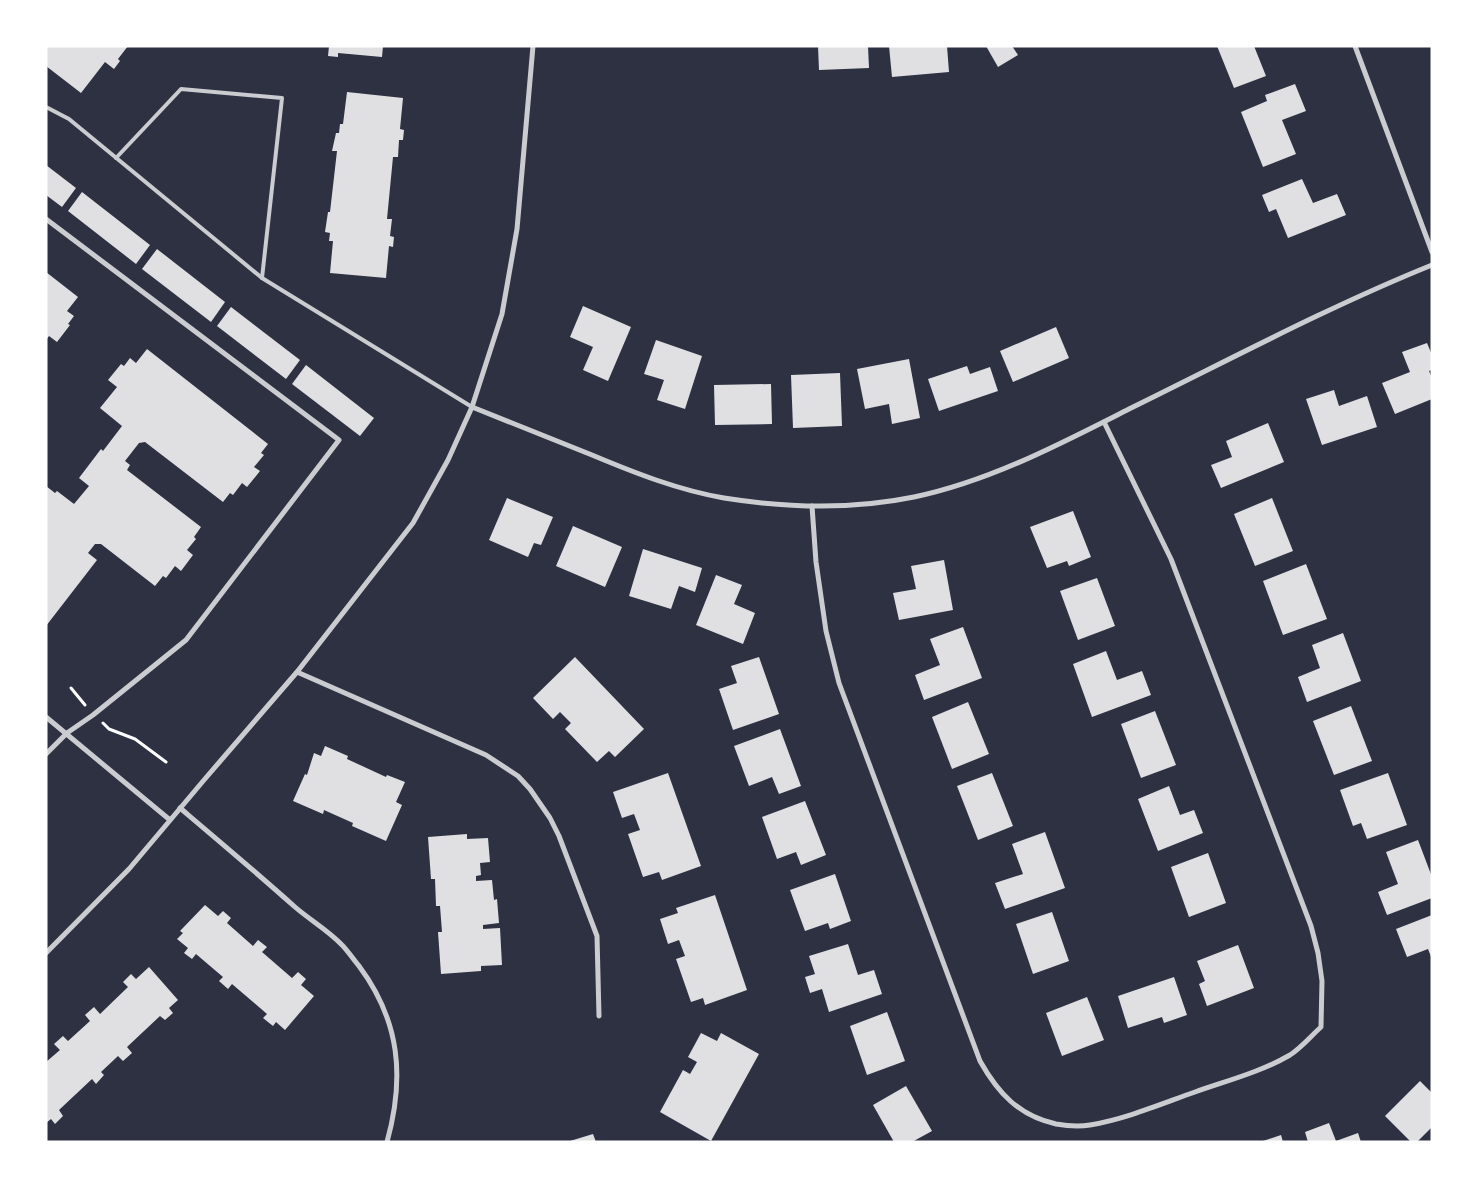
<svg xmlns="http://www.w3.org/2000/svg" width="1478" height="1188" font-family="'DejaVu Sans',sans-serif">
	<rect width="100%" height="100%" fill="#2d3142"/>
	<g fill="#e0e0e3">
		<polygon points="46,46 128,46 118,59 120,61 114,69 105,62 81,93 46,66"/>
		<polygon points="329,46 383,46 382,57 338,53 338,57 328,56"/>
		<polygon points="818,46 868,46 869,68 819,70"/>
		<polygon points="889,46 947,46 949,72 892,77"/>
		<polygon points="986,46 1012,46 1018,55 998,67"/>
		<polygon points="1217,46 1254,46 1266,76 1234,88"/>
		<polygon points="1295,84 1306,111 1282,120 1296,154 1263,167 1241,112 1267,101 1265,95"/>
		<polygon points="347,92 403,98 400,129 404,130 403,140 399,140 398,157 393,157 387,219 392,219 390,236 394,237 393,247 389,246 386,278 330,273 333,241 329,241 330,233 325,232 328,212 330,212 337,151 332,151 336,133 339,133 340,124 343,124"/>
		<polygon points="46,165 76,188 62,207 46,195"/>
		<polygon points="1302,179 1313,203 1337,194 1346,215 1288,238 1276,209 1269,212 1262,195"/>
		<polygon points="82,192 150,245 136,264 68,211"/>
		<polygon points="157,249 225,302 211,322 142,269"/>
		<polygon points="46,272 78,297 67,311 74,316 68,324 70,325 57,342 49,336 46,340"/>
		<polygon points="583,306 631,327 608,381 583,370 593,347 570,337"/>
		<polygon points="231,307 300,360 286,379 217,326"/>
		<polygon points="1056,327 1069,358 1013,382 1000,351"/>
		<polygon points="656,340 702,356 685,409 657,400 664,380 644,374"/>
		<polygon points="1427,343 1432,355 1432,370 1429,371 1432,378 1432,399 1395,414 1382,383 1410,372 1402,352"/>
		<polygon points="147,349 268,444 261,453 264,455 254,467 260,471 247,487 242,483 233,495 230,493 223,502 145,442 139,443 125,461 130,465 127,470 201,527 194,537 196,539 187,550 193,555 181,571 175,566 166,578 163,576 155,586 101,544 95,544 88,553 97,560 46,626 46,486 55,493 57,491 74,504 89,486 79,478 101,449 103,451 122,426 100,408 117,387 108,380 121,364 124,366 130,358 136,363"/>
		<polygon points="909,359 920,418 892,424 889,404 865,409 857,369"/>
		<polygon points="306,365 374,418 360,436 292,384"/>
		<polygon points="967,366 970,374 990,367 998,391 939,411 928,379"/>
		<polygon points="840,373 842,426 793,428 791,375"/>
		<polygon points="771,384 772,424 715,425 714,385"/>
		<polygon points="1334,390 1339,406 1367,396 1377,427 1322,445 1306,399"/>
		<polygon points="1268,423 1284,462 1221,488 1211,465 1232,457 1226,441"/>
		<polygon points="507,498 553,517 541,545 534,543 528,557 489,540"/>
		<polygon points="1272,498 1293,551 1255,566 1234,514"/>
		<polygon points="1073,511 1091,557 1069,566 1067,561 1047,568 1030,527"/>
		<polygon points="573,526 622,547 605,587 556,566"/>
		<polygon points="643,549 702,568 695,592 679,586 671,609 629,596"/>
		<polygon points="944,560 953,610 899,620 893,593 916,589 911,566"/>
		<polygon points="1306,564 1327,619 1283,635 1263,581"/>
		<polygon points="716,575 742,585 734,604 755,613 743,644 696,625"/>
		<polygon points="1097,578 1115,626 1078,640 1060,591"/>
		<polygon points="963,627 982,678 924,700 915,675 940,665 930,639"/>
		<polygon points="1343,633 1361,681 1307,702 1298,677 1320,668 1312,645"/>
		<polygon points="1106,651 1117,680 1142,671 1151,695 1092,717 1073,664"/>
		<polygon points="575,657 644,729 615,757 609,751 597,762 565,729 571,723 560,712 553,719 533,698"/>
		<polygon points="759,657 779,714 733,730 719,689 737,683 731,666"/>
		<polygon points="968,702 989,754 952,769 932,717"/>
		<polygon points="1351,706 1372,761 1334,775 1313,721"/>
		<polygon points="1155,711 1176,765 1141,778 1121,724"/>
		<polygon points="780,729 801,786 779,794 772,777 749,786 734,746"/>
		<polygon points="325,746 348,756 347,759 386,777 387,775 405,782 396,802 402,805 386,841 352,826 353,823 324,810 323,814 293,801 305,774 307,775 314,753 321,756"/>
		<polygon points="668,773 701,866 662,880 659,872 643,877 628,834 640,830 634,814 622,818 613,792"/>
		<polygon points="992,773 1013,826 978,840 957,786"/>
		<polygon points="1388,773 1407,825 1367,839 1361,823 1353,826 1340,790"/>
		<polygon points="1169,786 1180,815 1194,810 1203,833 1158,851 1138,799"/>
		<polygon points="805,801 826,855 801,865 796,852 777,859 762,817"/>
		<polygon points="1045,832 1065,888 1005,909 995,883 1023,874 1012,844"/>
		<polygon points="467,834 467,839 488,838 490,862 480,863 481,875 476,876 476,881 492,880 494,900 497,899 499,923 483,925 483,929 500,928 502,965 481,966 481,971 441,974 438,932 442,932 440,906 436,906 435,879 431,879 428,837"/>
		<polygon points="1418,840 1432,877 1432,898 1387,915 1378,892 1398,884 1386,852"/>
		<polygon points="1208,853 1226,903 1189,917 1171,867"/>
		<polygon points="835,874 851,921 830,929 828,923 805,931 790,890"/>
		<polygon points="715,895 747,990 705,1005 703,998 691,1002 676,959 685,956 679,940 668,944 660,919 678,913 676,908"/>
		<polygon points="205,905 218,916 223,911 231,918 227,923 253,946 258,940 267,947 262,952 292,978 298,972 306,979 301,985 314,996 285,1030 276,1022 273,1026 263,1018 267,1014 232,984 228,989 219,981 223,977 196,954 192,959 184,953 188,948 177,939 183,933 180,931"/>
		<polygon points="1052,912 1069,961 1033,974 1016,924"/>
		<polygon points="1432,915 1432,959 1428,949 1407,957 1396,929"/>
		<polygon points="848,944 858,975 874,970 882,994 829,1012 822,989 810,993 805,977 815,974 809,956"/>
		<polygon points="1238,945 1254,988 1207,1006 1199,984 1205,981 1197,961"/>
		<polygon points="149,967 178,1000 169,1008 173,1013 165,1020 160,1016 127,1047 132,1053 123,1061 118,1056 101,1072 104,1075 96,1084 92,1079 59,1110 63,1116 55,1124 51,1119 46,1123 46,1062 60,1050 54,1044 63,1036 68,1041 90,1021 85,1015 94,1007 100,1014 128,987 123,982 131,974 136,979"/>
		<polygon points="1174,977 1187,1015 1164,1023 1162,1017 1128,1028 1118,996"/>
		<polygon points="1087,997 1104,1040 1062,1056 1046,1013"/>
		<polygon points="887,1012 905,1061 867,1075 850,1026"/>
		<polygon points="701,1033 717,1041 721,1033 759,1054 711,1141 660,1112 683,1070 690,1074 697,1062 688,1057"/>
		<polygon points="1420,1081 1432,1093 1432,1127 1417,1142 1411,1142 1385,1116"/>
		<polygon points="906,1086 932,1131 912,1142 894,1142 873,1105"/>
		<polygon points="1329,1123 1336,1141 1358,1133 1361,1142 1308,1142 1305,1132"/>
		<polygon points="593,1134 596,1142 571,1142 570,1141"/>
		<polygon points="1281,1135 1283,1142 1263,1142 1263,1141"/>
	</g>
	<g fill="none" stroke-linecap="round" stroke-linejoin="round">
		<g stroke="#fff" stroke-width="3">
			<polyline points="71,688 85,705"/>
			<polyline points="103,723 109,729 135,739 166,762"/>
		</g>
		<g stroke="#caccd0" stroke-width="4">
			<polyline points="46,107 69,119 262,278 472,407"/>
			<polyline points="116,158 181,89 282,98 262,278"/>
		</g>
		<g stroke="#caccd0" stroke-width="5">
			<polyline points="1355,46 1432,252"/>
			<polyline points="46,219 339,440 186,640 93,715 67,733 46,754"/>
			<path d="M472,407c40,16 80,32 120,48 43,18 86,35 132,43 63,10 127,12 190,-1 76,-16 146,-53 215,-88 100,-49 199,-102 303,-144"/>
			<path d="M812,506l4,56 10,69 13,52 141,378c18,32 39,55 76,63 11,2 23,3 34,1 36,-6 71,-21 105,-33 31,-11 66,-20 95,-37 11,-7 21,-19 31,-28l1,-46 -4,-28 -7,-27 -140,-367 -67,-137"/>
			<polyline points="297,672 486,755 518,776 530,789 550,818 559,836 597,936 599,1016"/>
			<polyline points="46,717 170,820"/>
			<path d="M180,808c39,33 77,65 115,99 15,13 34,24 47,38 6,6 11,14 17,21 41,55 46,111 28,176"/>
			<polyline points="46,953 129,869 204,780 297,672 413,523 448,460 472,407 502,314 517,229 533,46"/>
		</g>
	</g>
	<rect width="1478" height="1188" fill="none" stroke="#ffffff" stroke-width="95"/>
</svg>
